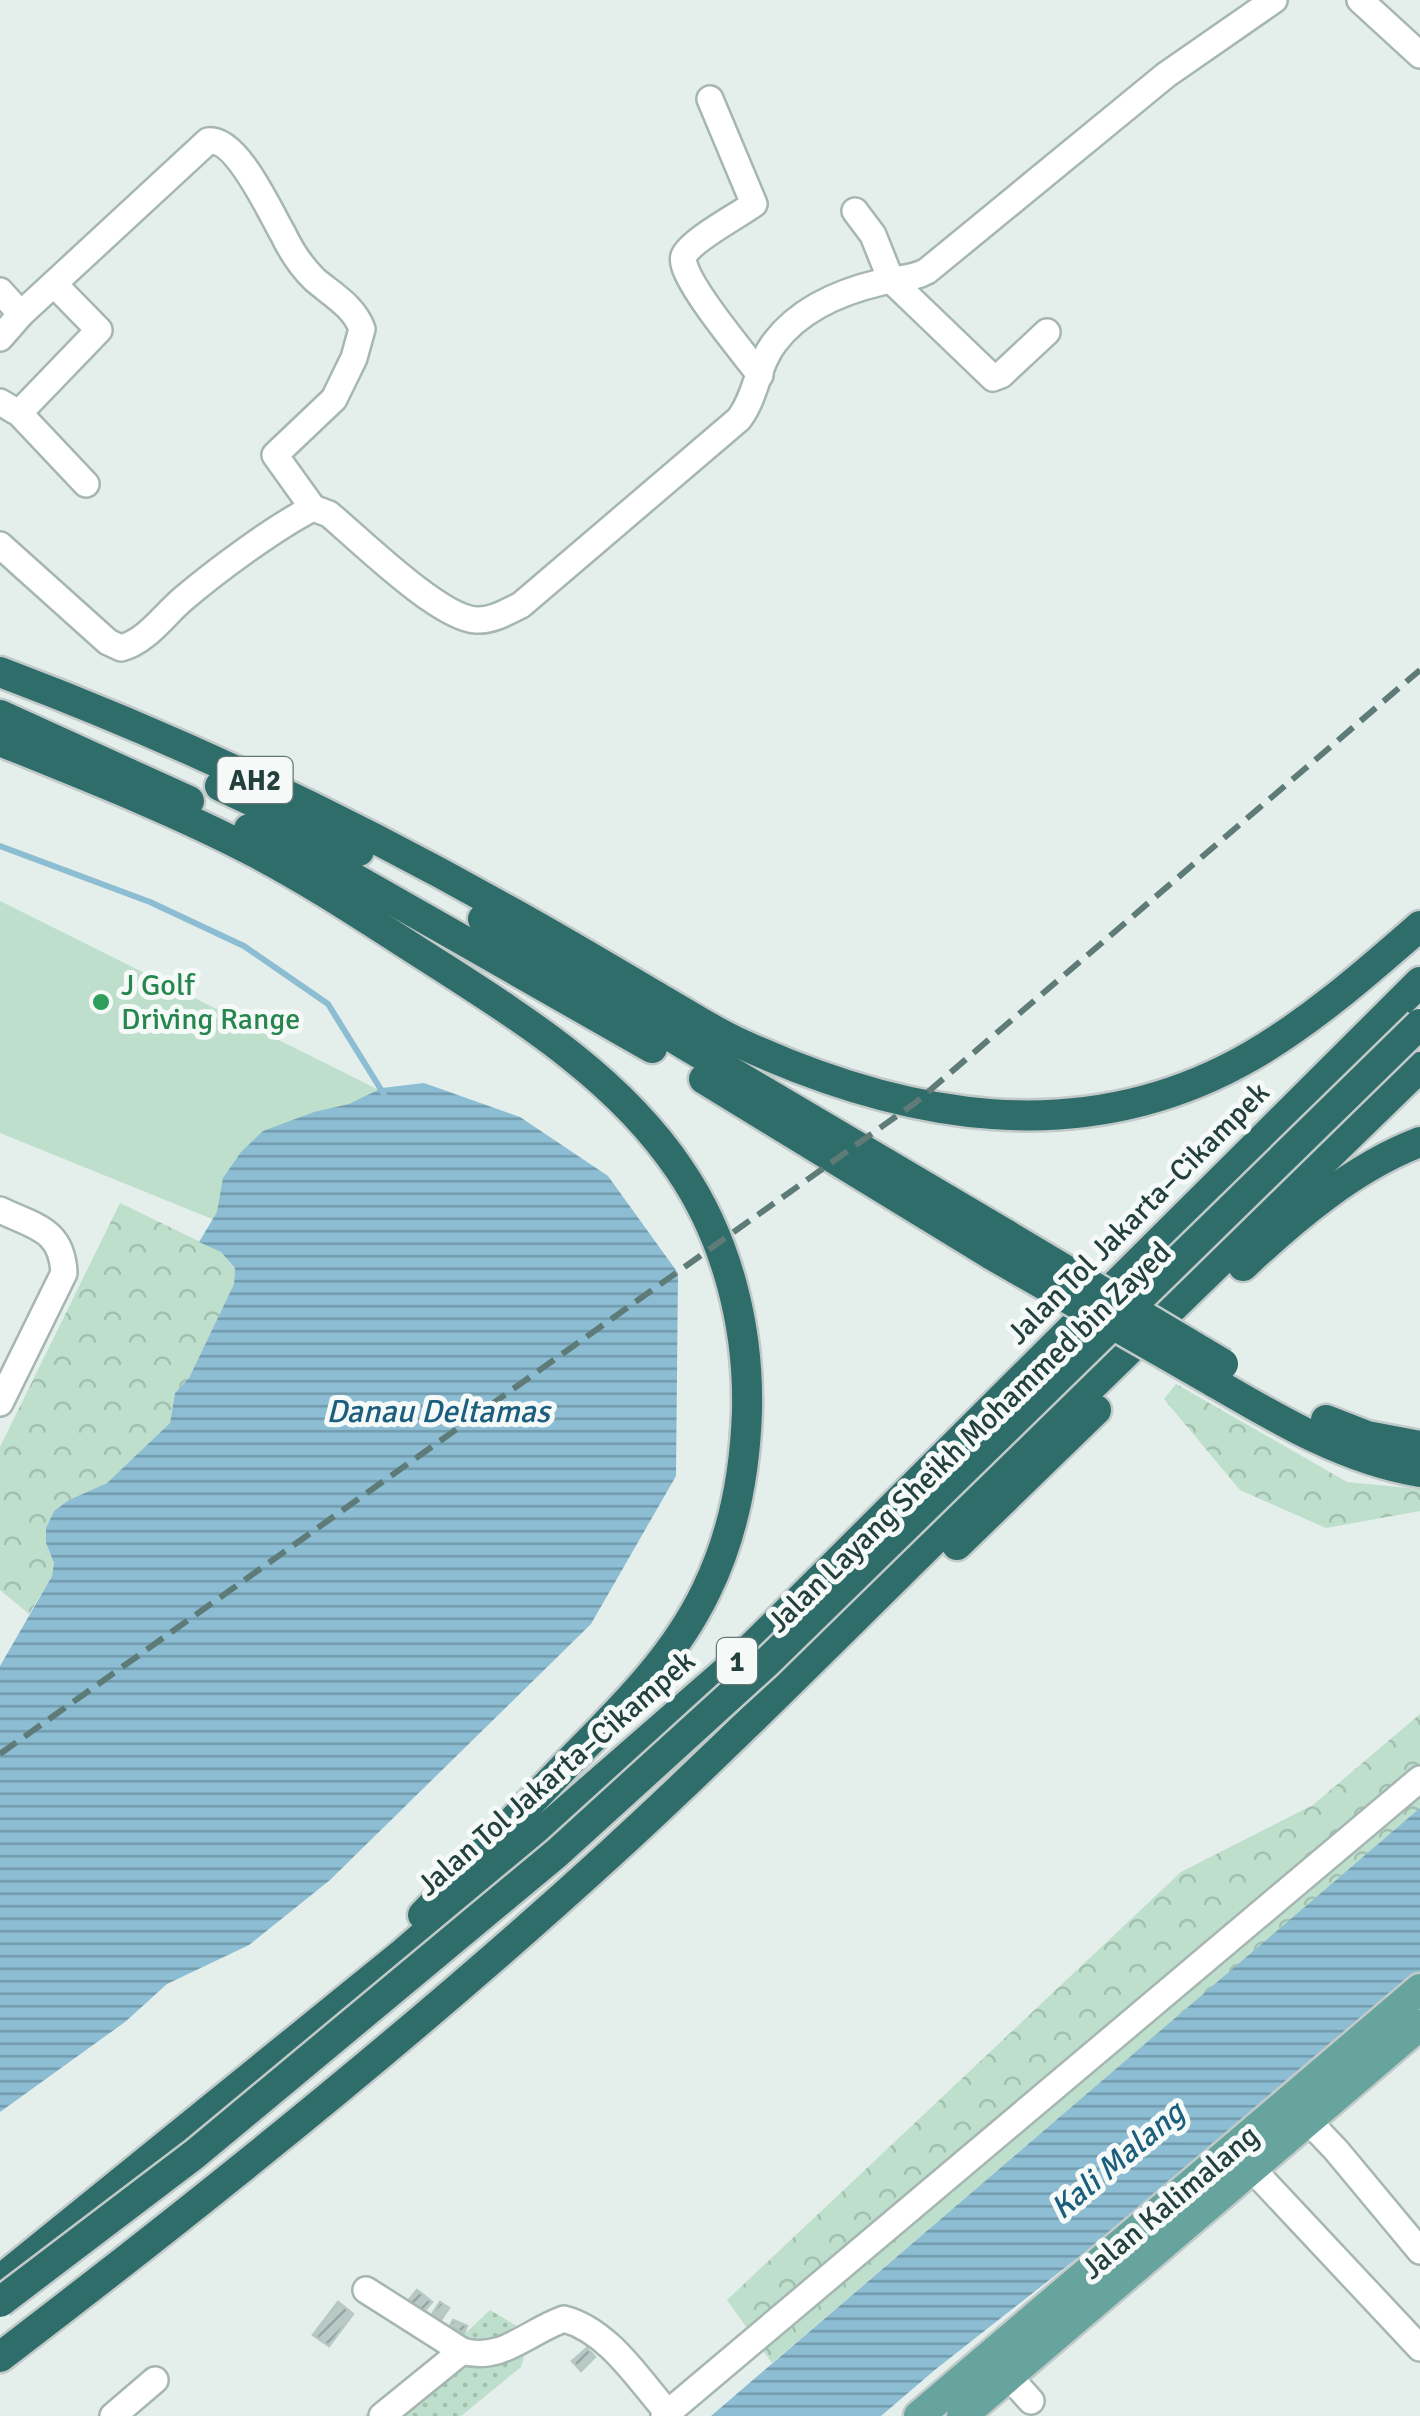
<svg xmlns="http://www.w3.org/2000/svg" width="1420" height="2416" font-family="Signika,sans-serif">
	<defs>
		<pattern id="grass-dots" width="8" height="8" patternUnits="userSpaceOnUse" patternTransform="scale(2.5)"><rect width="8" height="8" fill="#bddfcb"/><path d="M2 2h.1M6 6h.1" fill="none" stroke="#a2c0af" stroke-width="1.8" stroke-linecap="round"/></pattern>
		<pattern id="forest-crowns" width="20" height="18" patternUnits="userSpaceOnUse" patternTransform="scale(2.5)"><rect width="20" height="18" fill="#bddfcb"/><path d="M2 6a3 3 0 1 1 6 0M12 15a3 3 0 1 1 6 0" fill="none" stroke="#a2c0af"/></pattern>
		<pattern id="water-rules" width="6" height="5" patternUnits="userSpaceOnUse" patternTransform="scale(2.5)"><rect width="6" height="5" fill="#8cbdd3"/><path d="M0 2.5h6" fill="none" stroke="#729bac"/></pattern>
		<pattern id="building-hatch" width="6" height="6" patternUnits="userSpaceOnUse" patternTransform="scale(2.5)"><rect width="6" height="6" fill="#b9c9c5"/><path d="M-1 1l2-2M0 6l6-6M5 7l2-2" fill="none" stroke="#96a5a1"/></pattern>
	</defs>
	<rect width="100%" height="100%" fill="#e4eeeb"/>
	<polygon fill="url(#grass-dots)" points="490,2310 530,2334 521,2367 461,2416 364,2416 448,2350"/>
	<g fill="url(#forest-crowns)">
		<polygon points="120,1203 221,1252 235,1268 234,1284 189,1378 175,1393 170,1423 107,1483 69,1500 54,1511 46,1528 46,1543 54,1563 52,1576 29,1614 0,1590 0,1447"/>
		<polygon points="1176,1384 1347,1482 1420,1489 1420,1511 1326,1528 1240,1490 1164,1399"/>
		<polygon points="1420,1714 1420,1809 772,2363 727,2300 1181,1872 1313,1805"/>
	</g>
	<polygon fill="#bddfcb" points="0,901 405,1103 323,1264 0,1133"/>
	<g fill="url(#water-rules)">
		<polygon points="424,1083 520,1117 608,1176 678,1273 676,1476 591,1624 330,1880 249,1945 167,1984 125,2022 0,2112 0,1666 52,1576 54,1563 46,1543 46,1528 54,1511 69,1500 107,1483 170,1423 175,1393 189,1378 234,1284 235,1268 221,1252 199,1242 217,1212 223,1178 241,1152 263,1131 314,1112 349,1104 382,1088"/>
		<polygon points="1420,1808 1420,1989 936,2369 881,2416 711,2416"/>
	</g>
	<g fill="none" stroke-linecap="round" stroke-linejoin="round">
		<polyline stroke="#8cbdd3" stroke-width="6" points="0,846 150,902 244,946 328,1004 385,1096"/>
	</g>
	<g fill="url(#building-hatch)" stroke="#b6c8c3" stroke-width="2.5">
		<polygon points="417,2290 432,2302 423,2313 408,2301"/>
		<polygon points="338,2302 353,2314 329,2346 313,2335"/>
		<polygon points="440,2302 449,2308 440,2321 431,2316"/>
		<polygon points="453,2320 467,2326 464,2333 450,2326"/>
		<polygon points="587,2348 595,2357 581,2371 572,2361"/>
	</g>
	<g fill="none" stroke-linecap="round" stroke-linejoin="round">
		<g stroke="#a6b6b3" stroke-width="30">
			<g id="minor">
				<polyline points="1360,0 1420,55"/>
				<path d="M710,99l44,105c-15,11 -63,36 -70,52 -8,18 63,101 76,119"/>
				<polyline points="855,211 873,235 891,280 993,378 1001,375 1047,332"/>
				<polyline points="0,291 21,314"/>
				<path d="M0,338l21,-24 187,-173c29,-4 62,71 75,93 8,17 18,32 31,45 17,15 40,27 48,50l-8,29 -20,41 -59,56 38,53"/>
				<polyline points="0,402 15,411 21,411 99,330 54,284"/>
				<polyline points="18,412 86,484"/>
				<path d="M0,545l108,97 13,6c25,-6 43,-33 62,-49 33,-28 92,-72 130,-91l16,6c31,26 110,104 147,106 16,1 31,-8 45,-15l218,-186c18,-24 18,-54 36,-77 25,-33 68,-51 107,-60 16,-4 31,-3 45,-11l239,-196 108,-75"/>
				<path d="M0,1210c35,17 62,19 64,63l-64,130"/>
				<polyline points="1296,2108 1336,2150 1420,2251"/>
				<polyline points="1240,2156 1420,2348"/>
				<path d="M366,2290l96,61c39,12 67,-20 102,-32 45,12 74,60 104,94"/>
				<polyline points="997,2363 1031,2401"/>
				<polyline points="113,2416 155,2380"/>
				<polyline points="382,2416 462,2351"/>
				<polyline points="664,2416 1420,1779"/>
			</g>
		</g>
		<g stroke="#c1cac9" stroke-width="35">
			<g id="major">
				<polyline points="919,2416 1420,1989"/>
				<polyline points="962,2416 1420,2025"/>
			</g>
		</g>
		<g stroke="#c1cac9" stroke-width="35">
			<g id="highway">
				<path d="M0,672c173,65 340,144 502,235 53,29 105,60 157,91 25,14 50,31 76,43 167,78 348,112 516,15 62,-36 115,-83 169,-130"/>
				<polyline points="0,715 189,801"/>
				<path d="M0,741c84,34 176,70 256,112 65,34 126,76 188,115 87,56 177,114 236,202 47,69 69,157 67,241 -2,62 -13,123 -41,180 -32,67 -86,119 -137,171 -49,51 -97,102 -146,153"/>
				<polyline points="220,786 359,851"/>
				<polyline points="249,829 352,877 652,1048"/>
				<polyline points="483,919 682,1043 1007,1235"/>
				<polyline points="704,1079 992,1255"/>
				<path d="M1243,1266c51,-48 111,-99 177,-124"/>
				<path d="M1212,1381c65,38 133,79 208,91"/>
				<polyline points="1326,1420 1367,1436 1420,1446"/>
				<polyline points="957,1545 1096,1410"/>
				<polyline points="0,2280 401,1955 739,1660 1420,982"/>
				<path d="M0,2357c210,-160 415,-325 610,-503 131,-120 254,-246 381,-370 142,-139 286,-277 429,-417"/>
			</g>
		</g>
		<use href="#minor" stroke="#fff" stroke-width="25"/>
		<use href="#major" stroke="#68a49e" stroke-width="30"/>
		<use href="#highway" stroke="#2e6d6a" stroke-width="30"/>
		<polyline stroke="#5e7b78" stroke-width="6" stroke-dasharray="20 10" stroke-linecap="butt" points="0,1754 915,1103 1420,670"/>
		<g stroke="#c1cac9" stroke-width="35" stroke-linecap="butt">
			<g id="highway-bridge">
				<polyline points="1007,1235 1223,1364"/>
				<polyline points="992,1255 1212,1381"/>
				<polyline points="0,2302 195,2154 557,1853 766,1663 1420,1024"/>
			</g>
		</g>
		<use href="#highway-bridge" stroke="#2e6d6a" stroke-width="30"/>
	</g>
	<circle fill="#2e9e5b" stroke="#f5faf8" stroke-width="4" cx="101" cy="1002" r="10"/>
	<g text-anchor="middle" stroke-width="10" stroke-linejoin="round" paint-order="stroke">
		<g fill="#f5faf8" stroke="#627875" stroke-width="2.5">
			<rect x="217.5" y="757" width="75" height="46" rx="8"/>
			<rect x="717" y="1638" width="40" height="46" rx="8"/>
		</g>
		<g font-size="28" font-weight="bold" fill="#23403d">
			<text x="255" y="790">AH2</text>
			<text x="737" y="1671">1</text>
		</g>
		<g font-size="30" fill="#27864d" stroke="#f5faf8" text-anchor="start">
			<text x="121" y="995">J Golf<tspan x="121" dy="34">Driving Range</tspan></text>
		</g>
		<g font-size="30" fill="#23403d" stroke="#f5faf8">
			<text transform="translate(1138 1213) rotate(-45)" y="10">Jalan Tol Jakarta–Cikampek</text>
			<text transform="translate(969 1437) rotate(-44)" y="10">Jalan Layang Sheikh Mohammed bin Zayed</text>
			<text transform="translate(556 1773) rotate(-41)" y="10">Jalan Tol Jakarta–Cikampek</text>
			<text transform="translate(1170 2202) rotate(-40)" y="10">Jalan Kalimalang</text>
		</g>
		<g font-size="32" font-style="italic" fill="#1b5e7e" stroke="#f5faf8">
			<text x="438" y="1422">Danau Deltamas</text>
			<text transform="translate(1117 2160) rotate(-40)" y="11">Kali Malang</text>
		</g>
	</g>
</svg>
